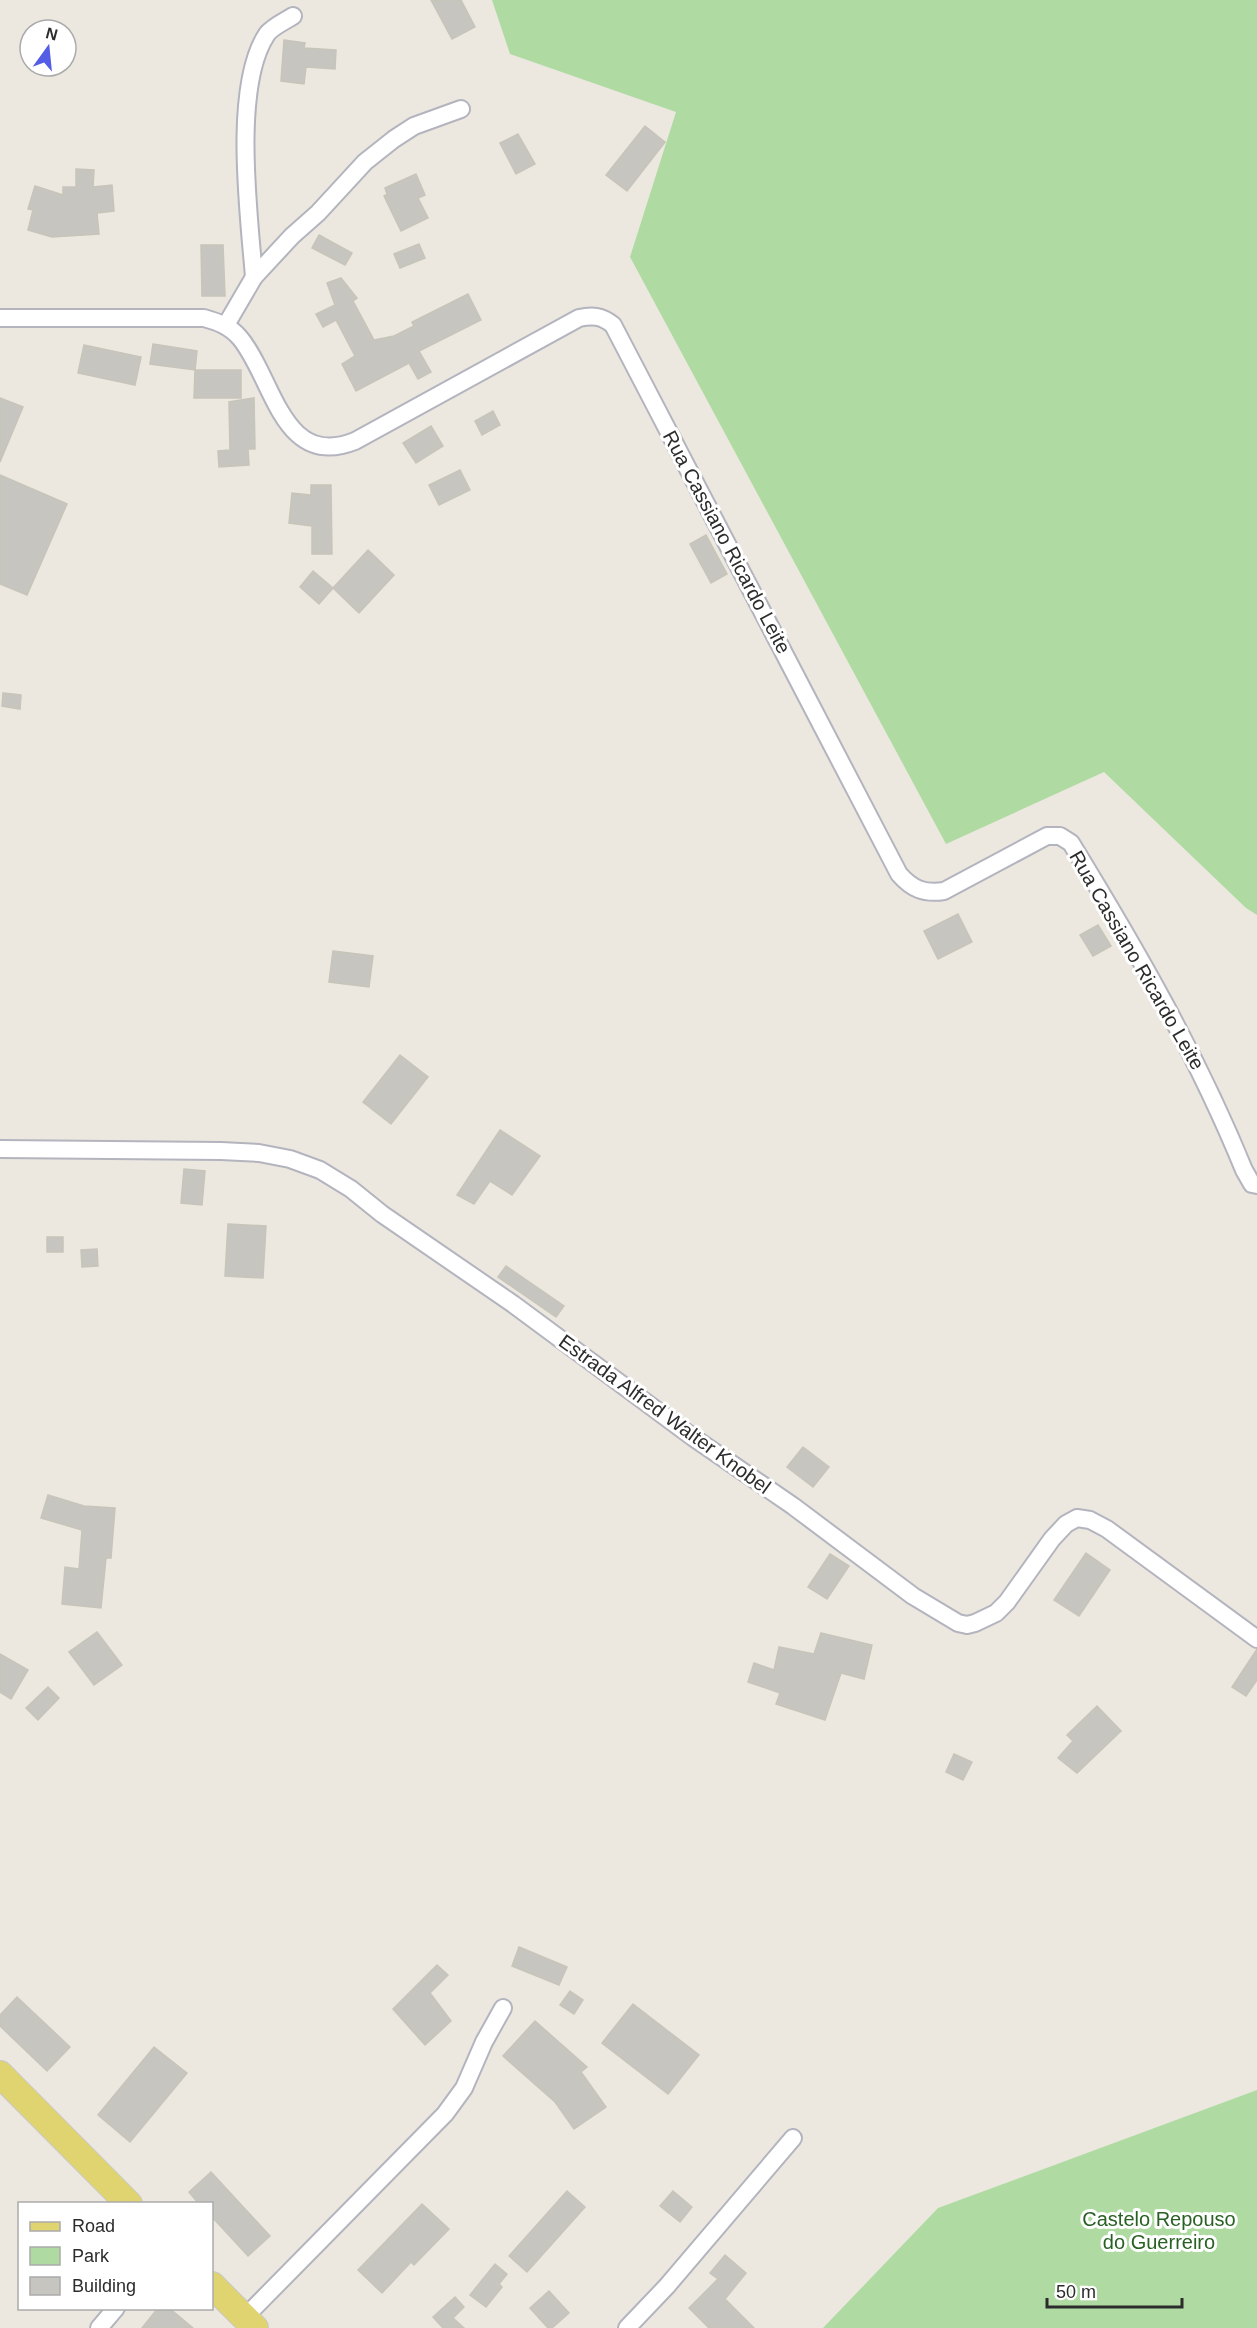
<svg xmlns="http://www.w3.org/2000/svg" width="1257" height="2328" font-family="Arial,sans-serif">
	<rect width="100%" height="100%" fill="#ece8e0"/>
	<g fill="#afdba3">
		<polygon points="492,0 1257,0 1257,915 1246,908 1104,772 946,844 630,257 676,112 510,54"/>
		<polygon points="1257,2090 1257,2328 823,2328 938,2208"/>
	</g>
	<g fill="#c7c5bf" stroke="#c7c4b9" stroke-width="1.5">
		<polygon points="431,0 461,0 475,27 452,39"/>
		<polygon points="284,40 305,43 304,48 336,50 335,69 306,67 304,84 281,81"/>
		<polygon points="645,126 665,142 627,191 606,175"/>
		<polygon points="518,134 535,164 516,174 500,143"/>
		<polygon points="76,169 94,170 93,187 112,185 114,211 97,213 99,234 52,237 28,230 33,210 28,209 35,186 63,195 63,187 76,187"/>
		<polygon points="416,174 425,195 418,198 428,218 401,231 384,196 387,194 385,188"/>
		<polygon points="319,235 352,253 345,265 312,248"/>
		<polygon points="419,244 425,258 400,268 394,254"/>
		<polygon points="201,245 223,245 225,296 202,296"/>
		<polygon points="341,278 357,298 353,301 374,340 394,336 414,326 412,322 468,294 481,320 419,351 431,372 418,379 409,363 356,391 342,364 355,356 336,320 323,327 316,314 335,305 327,283"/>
		<polygon points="153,344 197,351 195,370 150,364"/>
		<polygon points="84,345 141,357 135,385 78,373"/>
		<polygon points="195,370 241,370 241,398 194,398"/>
		<polygon points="0,398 23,407 0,462"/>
		<polygon points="254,398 255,449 248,449 249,465 219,467 218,451 230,450 229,402"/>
		<polygon points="493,411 500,425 482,435 475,421"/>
		<polygon points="431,426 443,446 416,463 403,443"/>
		<polygon points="460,470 470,490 439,505 429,485"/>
		<polygon points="0,475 67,504 27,595 0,584"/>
		<polygon points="311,485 331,485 332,554 312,554 312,526 289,523 292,493 311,495"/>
		<polygon points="706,535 727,574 711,583 690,544"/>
		<polygon points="368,550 394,575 359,613 333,588"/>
		<polygon points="313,571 333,588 319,604 300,587"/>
		<polygon points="3,693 21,695 20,709 2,706"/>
		<polygon points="958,914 972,942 938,959 924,931"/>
		<polygon points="1098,925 1111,946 1093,956 1080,935"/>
		<polygon points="333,951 373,956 369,987 329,982"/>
		<polygon points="400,1055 428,1077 391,1124 363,1102"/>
		<polygon points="500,1130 540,1156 512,1195 490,1181 474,1204 457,1195"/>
		<polygon points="184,1169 205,1171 202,1205 181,1203"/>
		<polygon points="228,1224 266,1226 263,1278 225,1276"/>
		<rect x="47" y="1237" width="16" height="15"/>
		<polygon points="97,1249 98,1266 82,1267 81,1250"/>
		<polygon points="506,1266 564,1306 556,1317 498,1277"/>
		<polygon points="803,1447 829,1467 813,1487 787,1467"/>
		<polygon points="48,1495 84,1506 115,1508 111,1558 106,1558 101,1608 62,1604 65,1567 79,1569 82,1530 41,1518"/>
		<polygon points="1086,1553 1110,1570 1079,1616 1054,1600"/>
		<polygon points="830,1554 849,1566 827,1599 808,1587"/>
		<polygon points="97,1632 122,1665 94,1685 69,1652"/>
		<polygon points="821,1633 872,1645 864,1679 841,1673 825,1720 776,1704 780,1693 748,1682 754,1663 774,1670 779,1647 814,1654"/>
		<polygon points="1257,1649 1257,1680 1246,1696 1232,1687"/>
		<polygon points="0,1654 28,1670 11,1699 0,1692"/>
		<polygon points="48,1687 59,1698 38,1720 26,1708"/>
		<polygon points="1097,1706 1121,1731 1077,1773 1058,1758 1073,1741 1067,1735"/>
		<polygon points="954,1754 972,1762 963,1780 946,1772"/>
		<polygon points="519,1947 567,1967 559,1985 512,1966"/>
		<polygon points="437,1965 448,1975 430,1993 451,2021 425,2045 393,2009"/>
		<polygon points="570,1991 583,2000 574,2014 560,2005"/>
		<polygon points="17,1997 70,2047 47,2071 0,2026 0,2015"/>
		<polygon points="633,2004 699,2055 668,2094 602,2043"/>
		<polygon points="535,2021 587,2067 581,2072 606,2107 574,2129 555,2102 503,2056"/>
		<polygon points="154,2047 187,2073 130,2142 98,2115"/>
		<polygon points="211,2172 270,2236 248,2256 212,2217 212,2204 199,2204 189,2192"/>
		<polygon points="567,2191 585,2207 527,2272 509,2256"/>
		<polygon points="673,2191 692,2207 680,2222 660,2206"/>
		<polygon points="422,2204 449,2229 414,2265 411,2262 382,2293 358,2270"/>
		<polygon points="725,2255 746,2273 725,2299 754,2328 709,2328 689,2308 718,2279 710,2273"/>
		<polygon points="495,2264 507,2274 499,2284 502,2287 486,2307 470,2295"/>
		<polygon points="549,2291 569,2313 552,2328 548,2328 530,2308"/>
		<polygon points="455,2297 464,2307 453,2318 464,2328 443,2328 433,2317"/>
		<polygon points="158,2308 169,2308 193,2328 142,2328"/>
	</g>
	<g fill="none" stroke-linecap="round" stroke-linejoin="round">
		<g stroke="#b3b4be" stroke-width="20">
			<g id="street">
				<path d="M254,277c-5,-62 -22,-191 13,-243 5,-7 18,-13 26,-18"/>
				<path d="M0,318h204c14,4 26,8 36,20 34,41 42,132 115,103l224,-123c14,-3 23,-2 34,7l286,549c13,15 25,20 45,17l103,-55h13l11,7c65,106 126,212 173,327l8,14 5,1"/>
				<polyline points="226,325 254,277 292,236 318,213 365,162 394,139 414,126 461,109"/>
				<polyline points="0,1149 221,1151 259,1153 290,1159 320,1170 351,1189 382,1214 513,1304 694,1438 793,1506 913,1596 958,1623 967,1625 975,1623 996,1613 1007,1602 1052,1539 1066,1524 1077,1518 1090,1520 1107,1529 1257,1639"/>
				<polyline points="244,2318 445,2114 464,2088 484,2042 503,2008"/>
				<polyline points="99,2328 116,2308"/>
				<polyline points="627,2328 667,2286 793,2138"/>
			</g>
		</g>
		<g stroke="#c8c8c8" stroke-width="28">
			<g id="primary">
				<polyline points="0,2074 129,2204"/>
				<polyline points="212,2285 255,2328"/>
			</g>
		</g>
		<use href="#street" stroke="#fff" stroke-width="16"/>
		<use href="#primary" stroke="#e0d470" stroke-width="26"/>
	</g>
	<g text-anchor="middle" stroke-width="6" stroke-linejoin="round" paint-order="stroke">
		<g font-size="20" fill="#2c2c2c" stroke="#fff">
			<text transform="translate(727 542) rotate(62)" y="7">Rua Cassiano Ricardo Leite</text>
			<text transform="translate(1137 960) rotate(60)" y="7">Rua Cassiano Ricardo Leite</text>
			<text transform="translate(665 1414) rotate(36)" y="7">Estrada Alfred Walter Knobel</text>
		</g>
		<g font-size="20" fill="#296123" stroke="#fff">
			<text x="1159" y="2226">Castelo Repouso<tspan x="1159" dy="23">do Guerreiro</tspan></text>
		</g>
	</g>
	<rect x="18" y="2202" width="195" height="108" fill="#ffffff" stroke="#ababab" stroke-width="1.5"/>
	<rect x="30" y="2222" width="30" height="9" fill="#e0d470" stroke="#ababab" stroke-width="1.5"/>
	<text x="72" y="2232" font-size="18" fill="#2c2c2c">Road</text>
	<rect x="30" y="2247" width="30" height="18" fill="#afdba3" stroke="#ababab" stroke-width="1.5"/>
	<text x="72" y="2262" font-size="18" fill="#2c2c2c">Park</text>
	<rect x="30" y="2277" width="30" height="18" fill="#c7c5bf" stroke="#ababab" stroke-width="1.5"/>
	<text x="72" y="2292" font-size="18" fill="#2c2c2c">Building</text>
	<g transform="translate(48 48) rotate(15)"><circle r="28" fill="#ffffff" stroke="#ababab" stroke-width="1.5"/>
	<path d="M0-4.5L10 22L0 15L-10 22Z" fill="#535de5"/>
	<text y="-9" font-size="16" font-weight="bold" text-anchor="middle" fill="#2c2c2c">N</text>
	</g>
	<path d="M1047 2298v9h135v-9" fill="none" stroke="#2c2c2c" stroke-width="3"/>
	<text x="1056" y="2298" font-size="18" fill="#2c2c2c" stroke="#ffffff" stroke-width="4.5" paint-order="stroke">50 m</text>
</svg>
